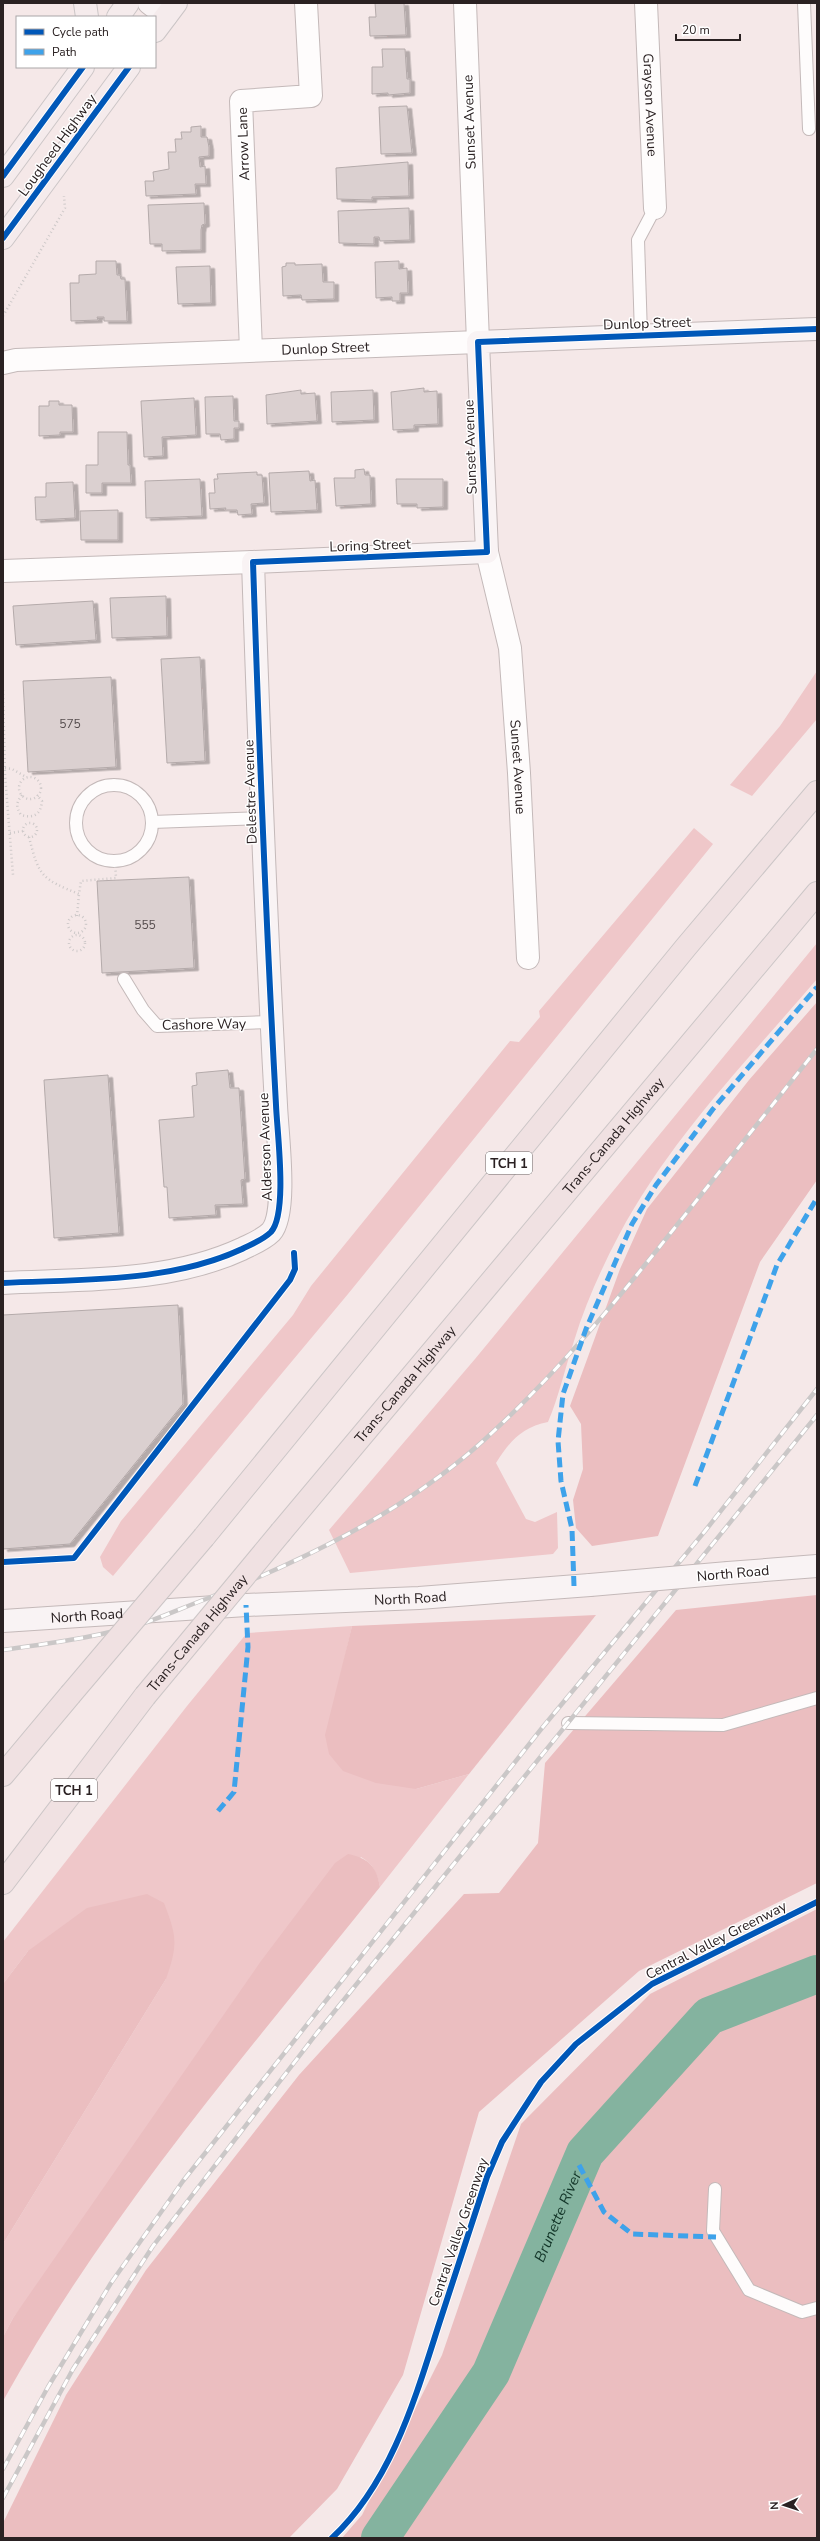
<svg xmlns="http://www.w3.org/2000/svg" width="820" height="2541" font-family="'Nunito Sans',sans-serif">
	<defs>
		<filter id="shadow"><feDropShadow dx="4.5" dy="2.5" stdDeviation="0" flood-color="#0004"/></filter>
	</defs>
	<rect width="100%" height="100%" fill="#f5e8e8"/>
	<g fill="#efc7c9">
		<polygon points="817,671 817,719 752,796 730,785 780,726"/>
		<polygon points="694,828 713,844 348,1294 113,1576 103,1567 100,1557 121,1521 293,1315 311,1286 510,1041 519,1042 540,1017 539,1011"/>
		<path d="M817,943v36c-70,82 -147,160 -198,256 -18,34 -34,70 -45,106 -9,27 -15,55 -26,81 -26,5 -38,19 -52,41l30,56 9,3 22,-10 1,36 -5,6 -203,19 -21,-43 146,-171z"/>
		<path d="M352,1626l-12,52 76,111 53,-15 -89,113c-3,-15 -7,-23 -19,-30l-348,461 -10,19v-93l163,-265 -138,-28 -25,33v-42l184,-236 60,-73z"/>
	</g>
	<g fill="#ebbec0">
		<polygon points="817,1002 817,1180 760,1262 658,1536 592,1546 576,1528 573,1500 583,1469 581,1424 570,1406 620,1269 647,1209 749,1080"/>
		<polygon points="817,1595 817,1883 639,1971 479,2112 403,2375 337,2489 289,2538 3,2538 3,2523 66,2395 146,2270 299,2075 464,1894 499,1893 538,1843 545,1763 676,1610"/>
		<polygon points="596,1615 469,1774 416,1789 376,1783 343,1771 329,1754 325,1735 352,1626"/>
		<path d="M348,1854c20,4 29,12 32,33 -133,166 -274,328 -377,514v-64l10,-19 248,-357 74,-98z"/>
		<path d="M147,1894l17,9c13,34 14,41 2,76l-163,265v-260l25,-33 59,-43z"/>
		<polygon points="817,1909 817,2538 342,2538 362,2515 442,2355 521,2124 650,1994"/>
	</g>
	<g fill="none" stroke-linecap="round" stroke-linejoin="round">
		<path stroke="#84b39f" stroke-width="38" id="s1" d="M380,2538l111,-165 94,-220 124,-137 108,-42"/>
	</g>
	<g fill="#dbd0d0" stroke="#b4aaaa" filter="url(#shadow)">
		<polygon points="375,3 404,3 406,35 370,36 369,17 376,17"/>
		<polygon points="382,49 405,49 407,79 410,79 410,93 388,95 388,93 372,94 372,67 383,67"/>
		<polygon points="407,106 412,153 381,154 379,107"/>
		<polygon points="201,126 201,137 207,137 209,147 209,156 199,157 200,167 205,166 206,184 195,184 196,194 146,196 145,181 154,181 153,172 169,169 168,152 176,152 175,139 182,139 181,132 191,132 191,127"/>
		<polygon points="408,162 409,196 372,197 372,200 337,199 336,168"/>
		<polygon points="204,203 205,224 202,225 201,230 201,250 162,251 162,244 150,244 148,205"/>
		<polygon points="409,208 410,240 380,241 379,237 374,237 374,244 339,243 338,211"/>
		<polygon points="96,261 116,261 117,275 120,275 121,279 125,279 127,321 104,321 104,317 97,317 98,320 71,321 70,283 79,283 79,275 96,274"/>
		<polygon points="399,261 399,269 407,268 408,293 400,293 400,301 392,301 392,297 376,298 375,262"/>
		<polygon points="286,263 295,263 295,265 322,264 323,282 334,282 334,299 302,300 301,295 283,296 282,267 286,266"/>
		<polygon points="210,266 211,303 178,304 176,267"/>
		<polygon points="424,388 424,392 437,391 438,424 414,425 414,429 393,430 391,392"/>
		<polygon points="301,390 301,394 315,393 317,421 267,424 266,395"/>
		<polygon points="373,390 374,420 332,422 331,392"/>
		<polygon points="233,396 234,421 239,421 239,428 234,428 234,439 221,440 220,434 206,434 205,397"/>
		<polygon points="194,398 196,435 162,437 163,456 144,457 141,401"/>
		<polygon points="49,401 59,401 59,405 72,405 73,432 60,432 60,435 39,436 39,406 49,406"/>
		<polygon points="98,432 127,432 128,465 130,465 131,483 102,483 102,493 86,493 86,465 98,465"/>
		<polygon points="364,469 365,475 370,475 371,504 336,506 334,478 355,478 355,470"/>
		<polygon points="309,471 310,481 315,480 317,510 271,512 269,473"/>
		<polygon points="257,472 257,475 262,475 264,503 251,504 252,514 238,515 237,510 225,510 226,508 210,509 209,493 215,493 214,479 218,479 217,474"/>
		<polygon points="200,479 202,516 146,518 145,481"/>
		<polygon points="396,479 443,479 443,507 417,508 417,504 397,504"/>
		<polygon points="73,482 75,518 36,520 35,497 46,497 46,483"/>
		<polygon points="118,510 118,540 81,540 80,511"/>
		<polygon points="166,596 167,636 112,638 110,598"/>
		<polygon points="93,601 96,640 16,645 13,606"/>
		<polygon points="200,657 205,761 167,763 161,659"/>
		<polygon points="111,677 116,767 28,772 23,681"/>
		<polygon points="189,877 194,968 102,973 97,881"/>
		<polygon points="228,1070 230,1088 239,1088 245,1179 241,1180 243,1204 215,1205 216,1215 169,1218 167,1187 164,1187 159,1120 194,1117 192,1086 197,1085 196,1073"/>
		<polygon points="108,1075 119,1233 54,1238 44,1080"/>
		<polygon points="178,1305 183,1404 70,1544 3,1549 3,1315"/>
	</g>
	<g fill="none" stroke-linecap="round" stroke-linejoin="round">
		<g stroke="#c4b9b9" stroke-width="14">
			<g id="lane">
				<polyline points="804,3 809,129"/>
				<polyline points="641,335 638,240 655,208"/>
				<circle cx="114" cy="823" r="38"/>
				<polyline points="152,822 263,818"/>
				<polyline points="124,979 143,1010 157,1026 271,1022"/>
				<polyline points="568,1723 723,1725 817,1698"/>
				<polyline points="715,2189 713,2231 749,2290 802,2312 817,2308"/>
			</g>
		</g>
		<g stroke="#c4b9b9" stroke-width="24">
			<g id="street">
				<path id="s2" d="M646,3l9,205"/>
				<polyline points="251,350 241,101 311,96 306,3"/>
				<path id="s3" d="M3,363l13,-3 462,-18 -13,-339"/>
				<path id="s4" d="M487,552l23,96 9,125 9,185"/>
				<polyline points="3,571 253,562"/>
			</g>
		</g>
		<g stroke="#c4b9b9" stroke-width="24">
			<g id="secondary">
				<polyline points="149,3 166,16"/>
				<path d="M3,1283c79,-4 166,0 239,-34 10,-5 21,-9 29,-17 17,-19 6,-100 5,-127 -10,-181 -17,-362 -23,-543l234,-10 -9,-210 339,-13"/>
				<polyline points="728,1573 817,1566"/>
				<path id="s5" d="M3,1621l243,-16 173,-7 171,-13"/>
			</g>
		</g>
		<g stroke="#ccc6c7" stroke-width="24">
			<g id="primary">
				<polyline points="85,3 87,17"/>
				<polyline points="118,17 128,3"/>
				<polyline points="155,31 176,3"/>
				<polyline points="3,176 83,67"/>
				<polyline points="3,238 129,67"/>
			</g>
		</g>
		<g stroke="#ccc6c7" stroke-width="24">
			<g id="highway">
				<path id="s6" d="M281,1532l536,-639"/>
				<polyline points="204,1537 686,947 817,792"/>
				<polyline points="3,1775 70,1695"/>
				<polyline points="3,1883 145,1696"/>
			</g>
		</g>
		<g stroke="#cec9c9" stroke-width="2.5" stroke-dasharray="1 3" stroke-linecap="butt">
			<polyline points="3,316 65,208 64,196"/>
			<polyline points="3,690 5,775 13,875"/>
			<polyline points="5,768 12,769 26,777"/>
			<circle cx="30" cy="788" r="11"/>
			<path d="M22,795c-6,8 -6,12 -1,20 13,4 20,-1 21,-14l-5,-6"/>
			<circle cx="30" cy="830" r="7"/>
			<polyline points="10,833 23,831"/>
			<path d="M29,837c10,40 13,42 50,57l2,-13 35,-3 -1,-18"/>
			<circle cx="77" cy="924" r="9"/>
			<polyline points="77,916 79,894"/>
			<circle cx="77" cy="943" r="8"/>
		</g>
		<use href="#lane" stroke="#fefcfc" stroke-width="12"/>
		<use href="#street" stroke="#fefcfc" stroke-width="22"/>
		<use href="#secondary" stroke="#f9f3f4" stroke-width="22"/>
		<use href="#primary" stroke="#f5ebec" stroke-width="22"/>
		<use href="#highway" stroke="#f0e1e2" stroke-width="22"/>
		<g stroke="#cac7c7" stroke-width="4.5">
			<g id="rail">
				<path d="M3,1650c48,-7 98,-13 144,-28 20,-7 40,-16 59,-23 98,-39 198,-87 277,-158 70,-63 131,-137 190,-211 48,-60 96,-121 144,-181"/>
				<polyline points="3,2469 48,2387 111,2283 183,2181 542,1728 705,1531 817,1389"/>
				<polyline points="3,2498 73,2369 153,2246 317,2033 817,1415"/>
			</g>
		</g>
		<use href="#rail" stroke="#fff" stroke-width="3" stroke-dasharray="9" stroke-linecap="butt"/>
		<g stroke="#c4b9b9" stroke-width="24" stroke-linecap="butt">
			<polyline id="secondary-bridge" points="590,1585 728,1573"/>
		</g>
		<g stroke="#ccc6c7" stroke-width="24" stroke-linecap="butt">
			<g id="highway-bridge">
				<polyline points="70,1695 204,1537"/>
				<path id="s7" d="M145,1696l136,-164"/>
			</g>
		</g>
		<use href="#secondary-bridge" stroke="#f9f3f4" stroke-width="22"/>
		<use href="#highway-bridge" stroke="#f0e1e2" stroke-width="22"/>
		<g stroke="#3ea2ea" stroke-width="5" stroke-dasharray="10 5" stroke-linecap="butt">
			<polyline points="695,1486 777,1265 817,1198"/>
			<polyline points="574,1586 572,1529 561,1481 558,1441 563,1394 586,1329 632,1224 656,1185 713,1109 817,987"/>
			<polyline points="218,1811 234,1792 248,1647 246,1605"/>
			<polyline points="579,2165 604,2212 632,2234 716,2237"/>
		</g>
		<g stroke="#fff" stroke-width="8">
			<g id="cycleway">
				<polyline points="3,176 83,67"/>
				<polyline points="3,238 129,67"/>
				<path d="M3,1283c79,-4 166,0 239,-34 10,-5 21,-9 29,-17 17,-19 6,-100 5,-127 -10,-181 -17,-362 -23,-543l234,-10 -9,-210 339,-13"/>
				<polyline points="3,1562 74,1558 290,1280 295,1269 294,1253"/>
				<path d="M332,2538c59,-55 83,-139 107,-214 16,-49 32,-98 48,-147l15,-35 39,-60 35,-38 76,-60 165,-82"/>
			</g>
		</g>
		<use href="#cycleway" stroke="#0057b8" stroke-width="6"/>
	</g>
	<g text-anchor="middle" stroke-width="3" stroke-linejoin="round" paint-order="stroke">
		<g font-size="12" fill="#564d4e">
			<text x="70" y="728">575</text>
			<text x="145" y="929">555</text>
		</g>
		<g fill="#fff" stroke="#6a6464" stroke-width="1">
			<rect x="486" y="1152" width="46" height="22" rx="3"/>
			<rect x="51" y="1779" width="46" height="22" rx="3"/>
		</g>
		<g font-size="13" font-weight="bold" fill="#2a2122">
			<text x="509" y="1168">TCH 1</text>
			<text x="74" y="1795">TCH 1</text>
		</g>
		<g font-size="14" fill="#2a2122" stroke="#fff">
			<text dy="5" stroke="none"><textPath href="#s2" startOffset="102">Grayson Avenue</textPath></text>
			<text transform="translate(469 122) rotate(-92)" y="5">Sunset Avenue</text>
			<text transform="translate(243 144) rotate(-92)" y="5">Arrow Lane</text>
			<text transform="translate(57 145) rotate(-54)" y="5">Lougheed Highway</text>
			<text transform="translate(647 323) rotate(-2)" y="5">Dunlop Street</text>
			<text dy="5" stroke="none"><textPath href="#s3" startOffset="323">Dunlop Street</textPath></text>
			<text transform="translate(470 447) rotate(-92)" y="5">Sunset Avenue</text>
			<text transform="translate(370 545) rotate(-2)" y="5">Loring Street</text>
			<text dy="5" stroke="none"><textPath href="#s4" startOffset="218">Sunset Avenue</textPath></text>
			<text transform="translate(250 792) rotate(-92)" y="5">Delestre Avenue</text>
			<text transform="translate(204 1024) rotate(-1)" y="5">Cashore Way</text>
			<text dy="5" stroke="none"><textPath href="#s6" startOffset="517">Trans-Canada Highway</textPath></text>
			<text transform="translate(265 1147) rotate(-92)" y="5">Alderson Avenue</text>
			<text dy="5" stroke="none"><textPath href="#s6" startOffset="193">Trans-Canada Highway</textPath></text>
			<text transform="translate(733 1573) rotate(-5)" y="5">North Road</text>
			<text dy="5" stroke="none"><textPath href="#s5" startOffset="408">North Road</textPath></text>
			<text dy="5" stroke="none"><textPath href="#s5" startOffset="84">North Road</textPath></text>
			<text dy="5" stroke="none"><textPath href="#s7" startOffset="82">Trans-Canada Highway</textPath></text>
			<text transform="translate(716 1940) rotate(-27)" y="5">Central Valley Greenway</text>
			<text transform="translate(458 2232) rotate(-71)" y="5">Central Valley Greenway</text>
		</g>
		<g font-size="15" font-style="italic" fill="#133528" stroke="#fff">
			<text dy="5" stroke="none"><textPath href="#s1" startOffset="369">Brunette River</textPath></text>
		</g>
	</g>
	<rect width="820" height="2541" fill="none" stroke="#2a2122" stroke-width="8"/>
	<rect x="16" y="16" width="140" height="52" fill="#ffffff" stroke="#aaa6a7"/>
	<rect x="24" y="29" width="20" height="6" fill="#0057b8" stroke="#aaa6a7"/>
	<text x="52" y="36" font-size="12" fill="#2a2122">Cycle path</text>
	<rect x="24" y="49" width="20" height="6" fill="#3ea2ea" stroke="#aaa6a7"/>
	<text x="52" y="56" font-size="12" fill="#2a2122">Path</text>
	<g transform="translate(784 2505) rotate(267)" stroke="#ffffff" stroke-width="3" paint-order="stroke">
	<path d="M0-3L7 15L0 10L-7 15Z" fill="#2a2122"/>
	<text y="-6" font-size="11" font-weight="bold" text-anchor="middle" fill="#2a2122">N</text>
	</g>
	<path d="M676 34v6h64v-6" fill="none" stroke="#2a2122" stroke-width="2"/>
	<text x="682" y="34" font-size="12" fill="#2a2122" stroke="#ffffff" stroke-width="3" paint-order="stroke">20 m</text>
</svg>
